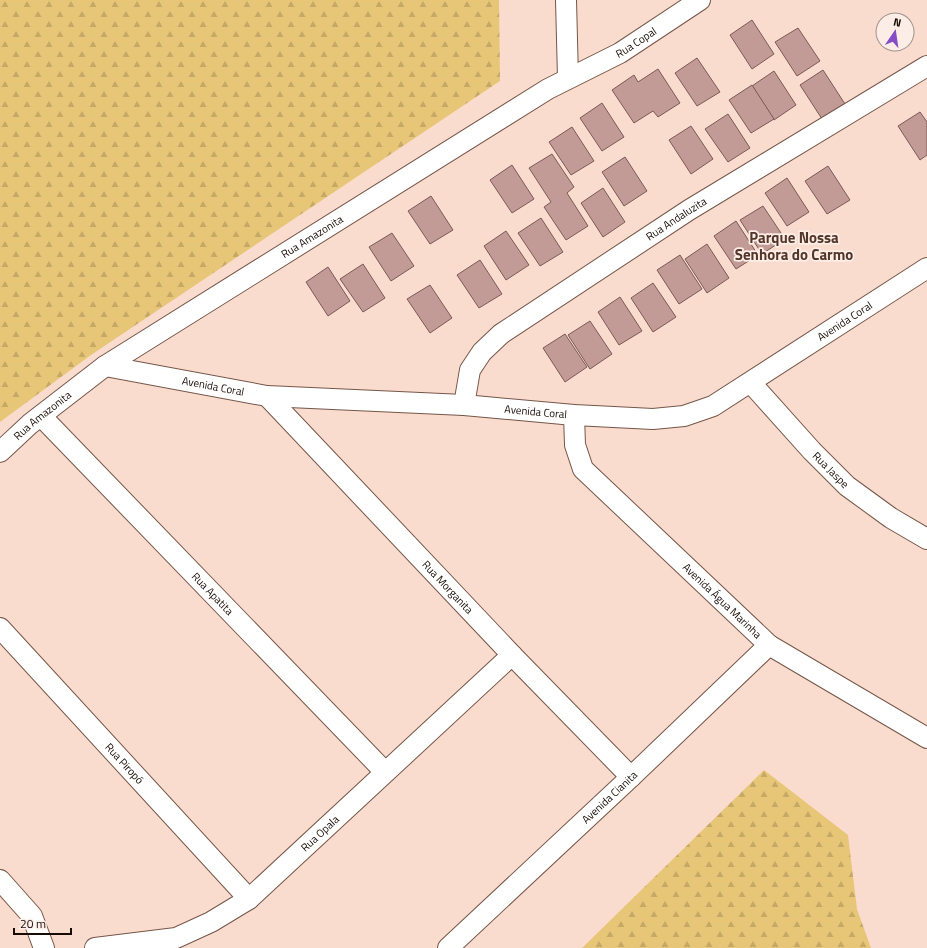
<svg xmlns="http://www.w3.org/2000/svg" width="927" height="948" font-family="'Titillium Web',sans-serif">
	<defs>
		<pattern id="forest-firs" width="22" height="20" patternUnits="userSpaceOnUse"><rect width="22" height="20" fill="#e8c678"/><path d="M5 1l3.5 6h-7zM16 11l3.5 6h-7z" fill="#c6a966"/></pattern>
	</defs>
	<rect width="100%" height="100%" fill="#fadccf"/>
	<g fill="url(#forest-firs)">
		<polygon points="0,0 499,0 500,81 91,355 0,422"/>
		<polygon points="764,770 848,835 857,909 871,948 582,948"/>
	</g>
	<g fill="#c29b97" stroke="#7c5956">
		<polygon points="752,20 774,54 752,69 730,35"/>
		<polygon points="798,28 820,61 797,76 775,42"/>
		<polygon points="697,58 720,92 697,106 675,73"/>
		<polygon points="658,69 680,103 658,117 653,111 634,123 612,90 634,75 638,82"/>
		<polygon points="823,70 845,104 822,119 800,85"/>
		<polygon points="774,71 796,105 774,120 752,86"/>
		<polygon points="752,85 774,119 751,133 729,100"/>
		<polygon points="602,103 624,137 602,151 580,118"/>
		<polygon points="920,112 927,122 927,155 920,160 898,126"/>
		<polygon points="728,114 750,148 728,162 705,129"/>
		<polygon points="691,126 713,159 691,174 669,140"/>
		<polygon points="572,127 594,161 571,175 549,142"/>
		<polygon points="552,154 574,187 567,193 588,226 566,240 544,207 551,202 529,168"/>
		<polygon points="625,157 647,191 624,206 602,172"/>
		<polygon points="512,165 534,199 512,213 490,180"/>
		<polygon points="828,166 850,200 827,214 805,181"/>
		<polygon points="787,178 809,212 787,226 765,193"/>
		<polygon points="603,188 625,222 603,237 581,203"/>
		<polygon points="431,196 453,230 430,244 408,211"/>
		<polygon points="763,206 785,239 762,254 740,220"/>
		<polygon points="541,218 563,252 540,266 518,233"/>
		<polygon points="736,221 758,255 736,269 714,236"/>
		<polygon points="506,231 529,265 506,280 484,246"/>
		<polygon points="392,233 414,266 391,281 369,247"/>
		<polygon points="707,244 729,278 707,293 685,259"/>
		<polygon points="680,255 702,289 679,304 657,270"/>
		<polygon points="480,260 502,294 479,308 457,275"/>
		<polygon points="363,264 385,298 363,312 340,279"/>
		<polygon points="328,267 350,301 328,316 306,282"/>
		<polygon points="653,283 676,317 653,332 631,298"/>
		<polygon points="430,285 452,318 430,333 407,299"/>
		<polygon points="620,297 642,331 619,345 598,312"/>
		<polygon points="590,321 612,354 590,369 568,335"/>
		<polygon points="565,334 587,367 565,382 543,348"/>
	</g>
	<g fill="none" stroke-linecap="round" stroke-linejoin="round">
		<g stroke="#755648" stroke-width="22">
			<g id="street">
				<polyline points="566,0 568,78"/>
				<path id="s1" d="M105,366l162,30 197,9 110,10 79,4 31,-3 29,-10 214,-138"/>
				<path id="s2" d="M751,383l61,68 35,35 44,32 36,21"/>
				<path id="s3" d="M267,396l245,259 119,122"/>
				<path id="s4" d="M464,405l6,-35 12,-18 19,-18 188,-124 238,-144"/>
				<path id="s5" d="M574,415l1,30 8,24 186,176 158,93"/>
				<path id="s6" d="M41,416l344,356"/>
				<path id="s7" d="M0,452l30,-28 75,-58 443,-277 72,-36 80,-53"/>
				<path id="s8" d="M0,628l249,271"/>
				<polyline points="0,880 32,916 44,948"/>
				<path id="s9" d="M95,948l81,-10 35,-16 38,-23 263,-244"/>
				<path id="s10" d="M448,948l183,-171 138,-132"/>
			</g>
		</g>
		<use href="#street" stroke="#fff" stroke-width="20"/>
	</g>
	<g text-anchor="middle" stroke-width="3.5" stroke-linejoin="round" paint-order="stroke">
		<g font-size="11" fill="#170b06" stroke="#fcede6">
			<text dy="4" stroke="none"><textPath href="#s7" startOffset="758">Rua Copal</textPath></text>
			<text dy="4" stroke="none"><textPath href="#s4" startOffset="293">Rua Andaluzita</textPath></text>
			<text dy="4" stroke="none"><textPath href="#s7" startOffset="380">Rua Amazonita</textPath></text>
			<text dy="4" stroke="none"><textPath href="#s1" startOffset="770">Avenida Coral</textPath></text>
			<text dy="4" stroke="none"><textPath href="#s1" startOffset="110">Avenida Coral</textPath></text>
			<text dy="4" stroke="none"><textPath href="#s1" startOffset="434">Avenida Coral</textPath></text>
			<text dy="4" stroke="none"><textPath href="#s7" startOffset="56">Rua Amazonita</textPath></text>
			<text dy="4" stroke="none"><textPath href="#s2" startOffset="118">Rua Jaspe</textPath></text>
			<text dy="4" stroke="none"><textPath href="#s3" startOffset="263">Rua Morganita</textPath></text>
			<text dy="4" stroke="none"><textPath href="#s6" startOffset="247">Rua Apatita</textPath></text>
			<text dy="4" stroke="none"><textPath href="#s5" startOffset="247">Avenida Água Marinha</textPath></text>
			<text dy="4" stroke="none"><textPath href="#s8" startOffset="184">Rua Piropó</textPath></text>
			<text dy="4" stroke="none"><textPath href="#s10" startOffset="221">Avenida Cianita</textPath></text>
			<text dy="4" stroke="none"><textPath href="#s9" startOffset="261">Rua Opala</textPath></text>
		</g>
		<g font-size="15" font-weight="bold" fill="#533629" stroke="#fcede6">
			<text x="794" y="243">Parque Nossa<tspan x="794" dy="17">Senhora do Carmo</tspan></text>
		</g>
	</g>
	<g transform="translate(895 32) rotate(13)"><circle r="19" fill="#fcede6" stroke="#a0938c"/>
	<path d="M0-3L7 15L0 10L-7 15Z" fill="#854ec5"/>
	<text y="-6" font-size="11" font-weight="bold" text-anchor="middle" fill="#170b06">N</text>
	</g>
	<path d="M14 928v6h57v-6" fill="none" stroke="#170b06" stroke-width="2"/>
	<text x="20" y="928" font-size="12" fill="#170b06" stroke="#fcede6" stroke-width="3" paint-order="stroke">20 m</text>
</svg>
